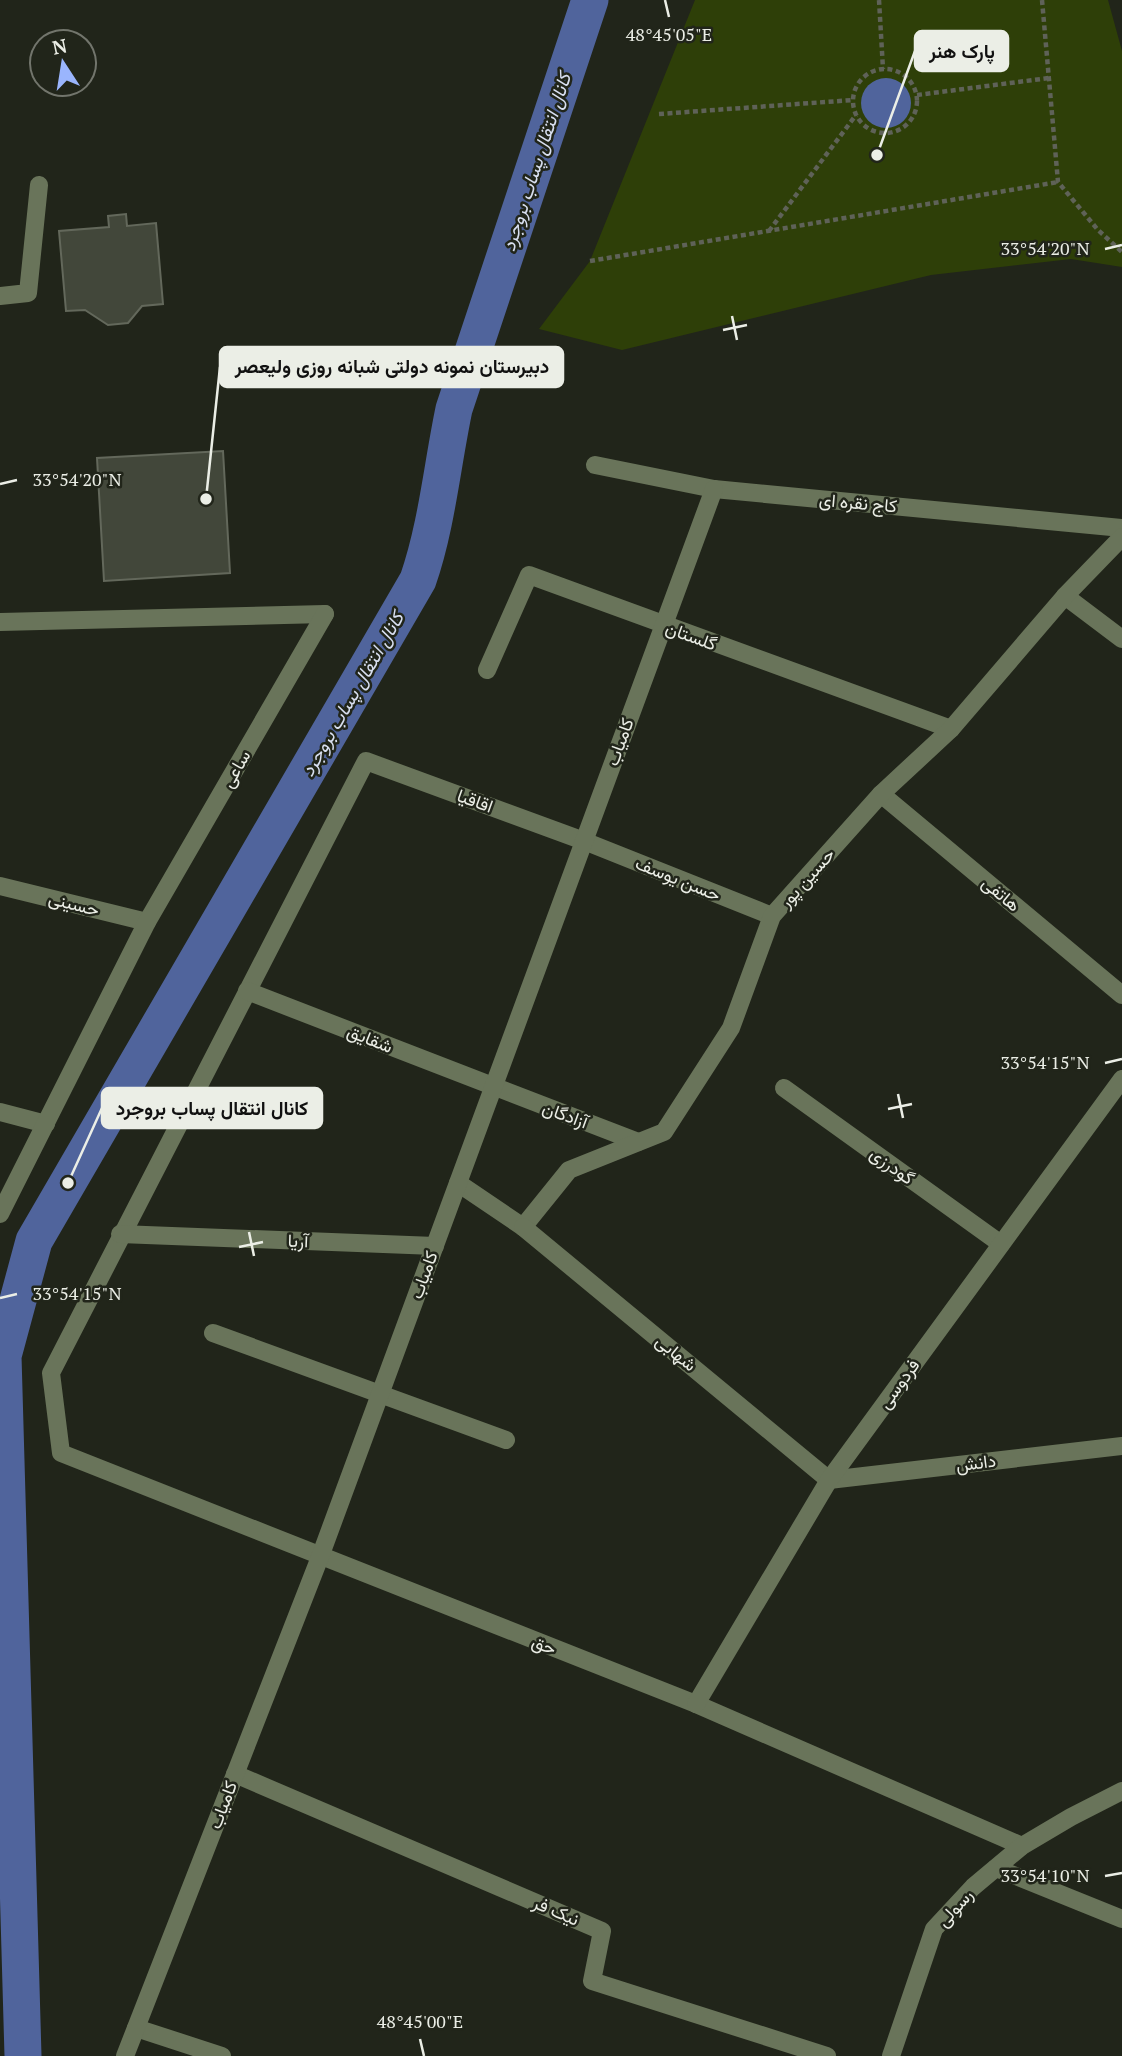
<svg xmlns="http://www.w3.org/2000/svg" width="1122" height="2056" font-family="'PT Serif',Vazirmatn,serif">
	<rect width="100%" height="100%" fill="#21251a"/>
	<polygon fill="#2e3f08" points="695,0 1108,0 1122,51 1122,267 1071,259 931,275 622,350 539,329 590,261"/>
	<circle fill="#50649c" cx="886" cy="103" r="25"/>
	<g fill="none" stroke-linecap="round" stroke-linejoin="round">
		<path stroke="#50649c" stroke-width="37" d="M23,2056l-20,-700 31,-115 384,-661c19,-55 24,-114 36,-171l136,-409"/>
	</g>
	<g fill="#42473a" stroke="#63685b" stroke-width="2">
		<polygon points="126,214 127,226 156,223 163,304 142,306 128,323 108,325 85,310 66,311 59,231 109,227 108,216"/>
		<polygon points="223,451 230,573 104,581 97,458"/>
	</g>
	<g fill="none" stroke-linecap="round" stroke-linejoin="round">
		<g stroke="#5f6258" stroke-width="4.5" stroke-dasharray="5 3.5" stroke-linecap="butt">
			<polyline points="879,0 883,69"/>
			<polyline points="1042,0 1058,182 1098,230 1122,252"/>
			<circle cx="885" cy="101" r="32"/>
			<polyline points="917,95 1049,78"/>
			<polyline points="659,114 853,100"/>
			<polyline points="769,231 856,115"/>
			<polyline points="590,261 1058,182"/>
		</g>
		<g stroke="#69745a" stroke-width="18">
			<polyline points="0,296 28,293 39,185"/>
			<polyline points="595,465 714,489 1122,528"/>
			<polyline points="1065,596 1122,639"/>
			<polyline points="0,622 325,614"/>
			<polyline points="487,670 529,575 951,729"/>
			<polyline points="881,794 1122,995"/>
			<polyline points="0,886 147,922"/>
			<polyline points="772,916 584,841 366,761 51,1373 61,1453 696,1704 1022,1846"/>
			<polyline points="247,991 638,1142"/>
			<polyline points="784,1088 1001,1244"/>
			<polyline points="0,1112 46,1124"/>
			<polyline points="458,1183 523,1227 569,1170 664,1132 731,1028 772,916 881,794 951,729 1065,596 1122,537"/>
			<polyline points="0,1214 147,922 325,614"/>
			<polyline points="523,1227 829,1480 1122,1446"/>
			<polyline points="120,1234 435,1246"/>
			<polyline points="213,1333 506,1440"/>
			<polyline points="696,1704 829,1480 1122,1079"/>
			<polyline points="235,1774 602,1931 592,1981 827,2056"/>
			<polyline points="996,1868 1122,1919"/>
			<polyline points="136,2028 222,2056"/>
			<polyline points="125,2056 320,1557 714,489"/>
			<polyline points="891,2056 934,1929 973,1887 1022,1846 1071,1817 1122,1791"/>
		</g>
	</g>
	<path fill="none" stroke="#ebeee6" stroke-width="2.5" d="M665,0l4,17M1105,249l17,-4M732,316l5,24M723,330l24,-5M0,484l17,-4M1105,1063l17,-4M898,1094l5,24M888,1109l24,-5M249,1232l5,24M239,1247l24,-5M0,1298l17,-4M1105,1876l17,-3M420,2039l4,17"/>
	<g text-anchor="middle" stroke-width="5" stroke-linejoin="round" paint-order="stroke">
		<g font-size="18" fill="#ebeee6" stroke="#21251a">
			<text transform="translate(858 503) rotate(5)" y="6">کاج نقره ای</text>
			<text transform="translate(691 636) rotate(20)" y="6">گلستان</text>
			<text transform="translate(620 742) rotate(-70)" y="6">کامیاب</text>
			<text transform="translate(236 769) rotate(-60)" y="6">ساعی</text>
			<text transform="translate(475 801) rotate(20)" y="6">اقاقیا</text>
			<text transform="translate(807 878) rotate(-48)" y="6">حسین پور</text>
			<text transform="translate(678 879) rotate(22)" y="6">حسن یوسف</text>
			<text transform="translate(1001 894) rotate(40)" y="6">هاتفی</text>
			<text transform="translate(74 904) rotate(14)" y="6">حسینی</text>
			<text transform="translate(370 1039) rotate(22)" y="6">شقایق</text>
			<text transform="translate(565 1115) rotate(20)" y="6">آزادگان</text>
			<text transform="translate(892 1166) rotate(36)" y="6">گودرزی</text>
			<text transform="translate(298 1241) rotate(2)" y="6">آریا</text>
			<text transform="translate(424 1275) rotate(-70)" y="6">کامیاب</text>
			<text transform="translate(676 1353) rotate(39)" y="6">شهابی</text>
			<text transform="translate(899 1384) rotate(-54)" y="6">فردوسی</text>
			<text transform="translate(976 1463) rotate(-7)" y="6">دانش</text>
			<text transform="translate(544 1645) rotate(21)" y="6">حق</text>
			<text transform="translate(223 1805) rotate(-69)" y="6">کامیاب</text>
			<text transform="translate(955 1908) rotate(-48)" y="6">رسولی</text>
			<text transform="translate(556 1911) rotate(23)" y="6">نیک فر</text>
		</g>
		<g font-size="19" font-style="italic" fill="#d8dff0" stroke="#21251a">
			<text transform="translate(536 162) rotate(-72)" y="7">کانال انتقال پساب بروجرد</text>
			<text transform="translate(352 694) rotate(-60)" y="7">کانال انتقال پساب بروجرد</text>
		</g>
	</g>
	<g font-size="18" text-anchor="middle" fill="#ebeee6" stroke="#21251a" stroke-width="5" stroke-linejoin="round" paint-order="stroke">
		<text x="669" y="41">48°45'05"E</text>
		<text x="1045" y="255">33°54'20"N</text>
		<text x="77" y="486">33°54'20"N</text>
		<text x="1045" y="1069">33°54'15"N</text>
		<text x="77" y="1300">33°54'15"N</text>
		<text x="1045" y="1882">33°54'10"N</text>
		<text x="420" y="2028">48°45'00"E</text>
	</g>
	<path fill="none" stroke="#ebeee6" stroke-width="2.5" d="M877 155L915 51M206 499L220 367M68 1183L102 1108"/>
	<g fill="#ebeee6" stroke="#21251a" stroke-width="2.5">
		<circle cx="877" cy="155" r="7"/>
		<circle cx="206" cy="499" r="7"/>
		<circle cx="68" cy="1183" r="7"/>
	</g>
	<g fill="#ebeee6" stroke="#ebeee6" stroke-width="2.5">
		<rect x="915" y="31" width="93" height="40" rx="7"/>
		<rect x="220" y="347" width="343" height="40" rx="7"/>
		<rect x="102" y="1088" width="220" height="40" rx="7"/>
	</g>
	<g font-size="19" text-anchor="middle" font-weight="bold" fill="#111">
		<text x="962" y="58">پارک هنر</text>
		<text x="392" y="373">دبیرستان نمونه دولتی شبانه روزی ولیعصر</text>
		<text x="212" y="1115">کانال انتقال پساب بروجرد</text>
	</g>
	<g transform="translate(63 63) rotate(348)"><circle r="33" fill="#21251a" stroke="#72756c" stroke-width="2"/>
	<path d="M0-5L12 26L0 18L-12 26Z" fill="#9ab5fd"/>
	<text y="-10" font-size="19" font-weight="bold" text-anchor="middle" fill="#ebeee6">N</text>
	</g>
</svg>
